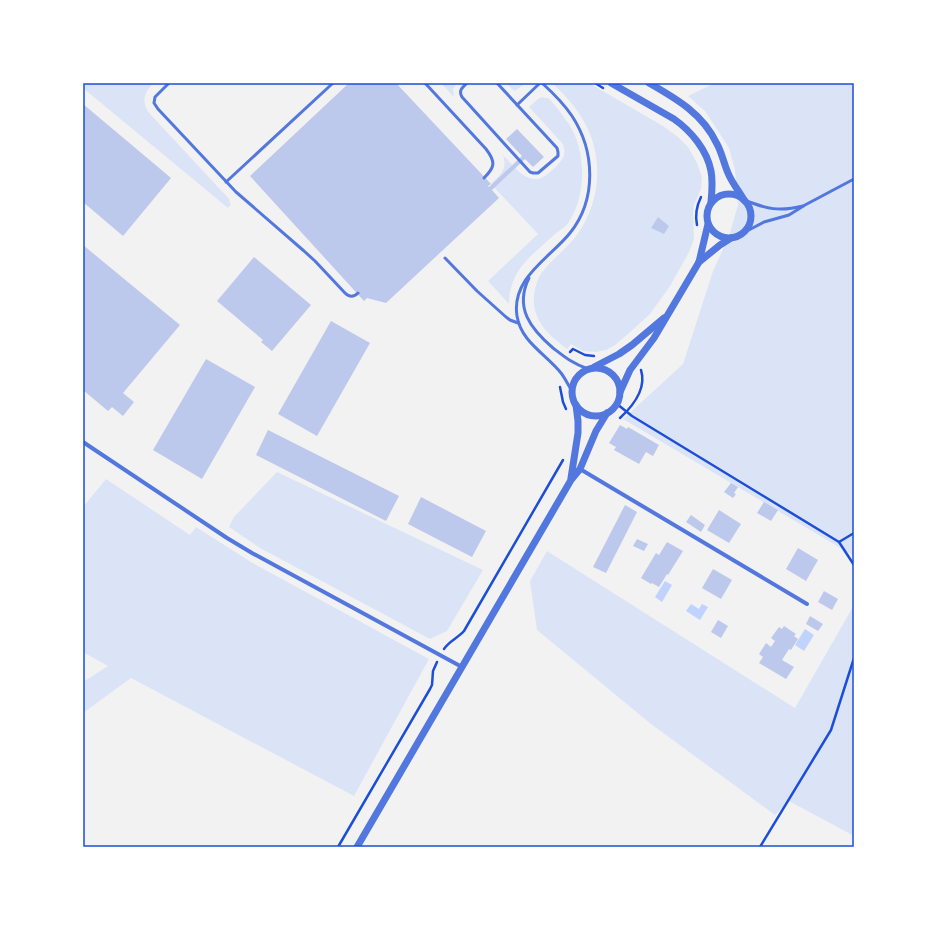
<svg xmlns="http://www.w3.org/2000/svg" width="937" height="930" font-family="'Fira Sans',sans-serif">
	<rect width="100%" height="100%" fill="#f2f2f2"/>
	<g fill="#dbe4f7">
		<path d="M83,83h69c-1,3 -3,5 -5,8 -5,9 -2,18 4,24l79,85 -1,2 2,2 -3,4 -145,-120z"/>
		<polygon points="441,83 457,83 453,89 454,97"/>
		<polygon points="506,83 524,83 523,85 515,91 512,89"/>
		<path d="M552,83h37l74,43 15,11 10,10 9,16 5,14 -1,12 -7,16 -1,7 1,26 -2,7 -4,9 -18,32 -20,28 -21,19 -14,12 -9,5 -10,2 -13,-1 -12,-7 -4,5c-21,-16 -38,-32 -32,-60 2,-7 4,-14 9,-19 11,-14 25,-23 35,-38 22,-33 25,-77 4,-112 -8,-14 -19,-26 -31,-37z"/>
		<polygon points="715,83 854,83 854,556 623,419 683,364 713,271 729,236 738,205 735,170 729,148 705,111 688,96"/>
		<path d="M542,97c1,1 4,1 6,1 5,3 17,21 21,26 18,28 18,75 -3,102 -2,2 -5,3 -7,5 -5,3 -9,8 -14,12 -21,19 -35,31 -36,61l-21,-23 50,-47 -47,-50c9,-9 17,-14 12,-29 9,9 18,23 31,24 3,0 7,0 9,-2 6,-3 20,-16 21,-22 1,-5 0,-8 -2,-12l-33,-36 9,-8z"/>
		<polygon points="277,472 483,570 447,631 430,639 260,548 229,527 234,517"/>
		<polygon points="106,479 190,535 196,527 251,562 429,659 354,796 131,678 83,713 83,682 108,666 83,652 83,507"/>
		<polygon points="547,551 795,708 854,605 854,836 789,801 775,815 651,724 537,630 530,581"/>
	</g>
	<g fill="#bfd3fe">
		<polygon points="665,581 672,585 662,602 655,597"/>
		<polygon points="691,604 699,609 702,604 708,607 700,620 686,611"/>
		<polygon points="805,629 814,635 804,651 795,645"/>
	</g>
	<g fill="#bdc9ec">
		<polygon points="349,83 396,83 491,184 488,186 489,187 522,156 506,139 517,129 544,157 533,167 525,159 492,190 499,198 386,303 367,298 364,301 250,176"/>
		<polygon points="83,104 171,178 123,236 83,202"/>
		<polygon points="658,217 669,226 664,234 651,228"/>
		<polygon points="83,245 180,325 123,393 134,402 123,416 112,407 108,411 83,390"/>
		<polygon points="254,257 311,305 272,351 261,342 263,340 217,301"/>
		<polygon points="331,321 370,343 317,436 278,414"/>
		<polygon points="206,359 255,387 202,479 153,450"/>
		<polygon points="620,425 627,429 628,427 659,445 653,456 646,452 639,464 614,450 616,447 609,443"/>
		<polygon points="268,430 399,496 386,521 256,455"/>
		<polygon points="731,483 738,487 734,493 736,494 733,498 724,492"/>
		<polygon points="421,497 486,531 472,557 408,524"/>
		<polygon points="764,502 778,510 771,521 757,513"/>
		<polygon points="625,505 637,512 606,573 593,567"/>
		<polygon points="719,510 741,524 729,543 707,530"/>
		<polygon points="691,515 705,525 701,532 686,522"/>
		<polygon points="637,539 648,544 644,551 633,546"/>
		<polygon points="667,542 683,551 668,575 667,574 659,587 652,583 651,584 641,578 656,553 659,555"/>
		<polygon points="798,548 818,560 806,581 786,569"/>
		<polygon points="713,569 732,580 721,599 702,588"/>
		<polygon points="824,591 838,599 832,610 818,602"/>
		<polygon points="810,616 823,624 818,631 806,624"/>
		<polygon points="718,620 728,626 721,638 711,632"/>
		<polygon points="784,626 796,634 794,636 798,639 791,650 789,649 782,660 794,667 786,679 759,663 763,657 759,654 766,643 771,647 775,641 771,638 779,627 782,629"/>
	</g>
	<g fill="none" stroke-linecap="round" stroke-linejoin="round">
		<g stroke="#1d4ed8" stroke-width="2.5">
			<polyline points="595,83 603,88"/>
			<path d="M697,225c-2,-10 -1,-18 4,-28"/>
			<polyline points="570,352 573,349 585,355 594,356"/>
			<polyline points="560,387 563,402 566,409"/>
			<polyline points="617,404 632,416 839,542 854,533"/>
			<path d="M620,418c13,-12 27,-29 21,-48"/>
			<polyline points="839,542 854,565"/>
			<path d="M444,649c5,-8 14,-11 20,-18l99,-171"/>
			<polyline points="338,847 430,689 432,685 433,671 437,662"/>
			<polyline points="760,847 831,730 854,658"/>
		</g>
		<g stroke="#5277de" stroke-width="3">
			<path d="M169,83l-14,14 -1,6 4,6 78,83 68,59 11,10 30,32c4,4 8,5 13,0"/>
			<path d="M425,83l61,66c10,13 9,18 -2,29"/>
			<path d="M467,83c-4,4 -9,7 -5,14l68,75 3,1h5l20,-17v-4l-1,-4 -60,-65"/>
			<path d="M542,83c11,10 22,21 30,33 23,35 25,83 -2,117 -20,25 -59,45 -53,83 4,26 29,38 44,57 4,5 7,12 11,18"/>
			<polyline points="517,105 540,83"/>
			<polyline points="226,182 333,83"/>
			<path d="M744,200c23,9 35,12 59,6"/>
			<polyline points="743,233 764,222 789,215 805,205 854,179"/>
			<polyline points="445,258 477,291 506,317 510,320 518,323"/>
			<path d="M529,278c-15,30 2,51 24,70 13,10 19,15 35,21"/>
		</g>
		<g stroke="#5277de" stroke-width="4">
			<polyline points="83,442 227,538 252,553 462,667"/>
			<polyline points="580,469 807,604"/>
		</g>
		<g stroke="#5277de" stroke-width="7">
			<path d="M611,83l63,36c17,12 33,31 37,52 2,10 1,21 0,31"/>
			<path d="M649,83c28,16 54,31 68,61 5,9 7,20 11,29 4,10 11,18 16,27"/>
			<circle cx="729" cy="216" r="22"/>
			<polyline points="699,262 720,245 731,238"/>
			<polyline points="594,367 619,354 632,345 664,318"/>
			<circle cx="596" cy="392" r="24"/>
			<polyline points="620,392 630,370 654,338 699,262 708,224"/>
			<polyline points="571,478 578,433 578,421 576,405"/>
			<polyline points="357,847 571,480 580,469 596,431 607,413"/>
		</g>
	</g>
	<rect width="937" height="930" fill="none" stroke="#ffffff" stroke-width="168"/>
	<rect x="84" y="84" width="769" height="762" fill="none" stroke="#1d4ed8" stroke-width="1.5"/>
</svg>
